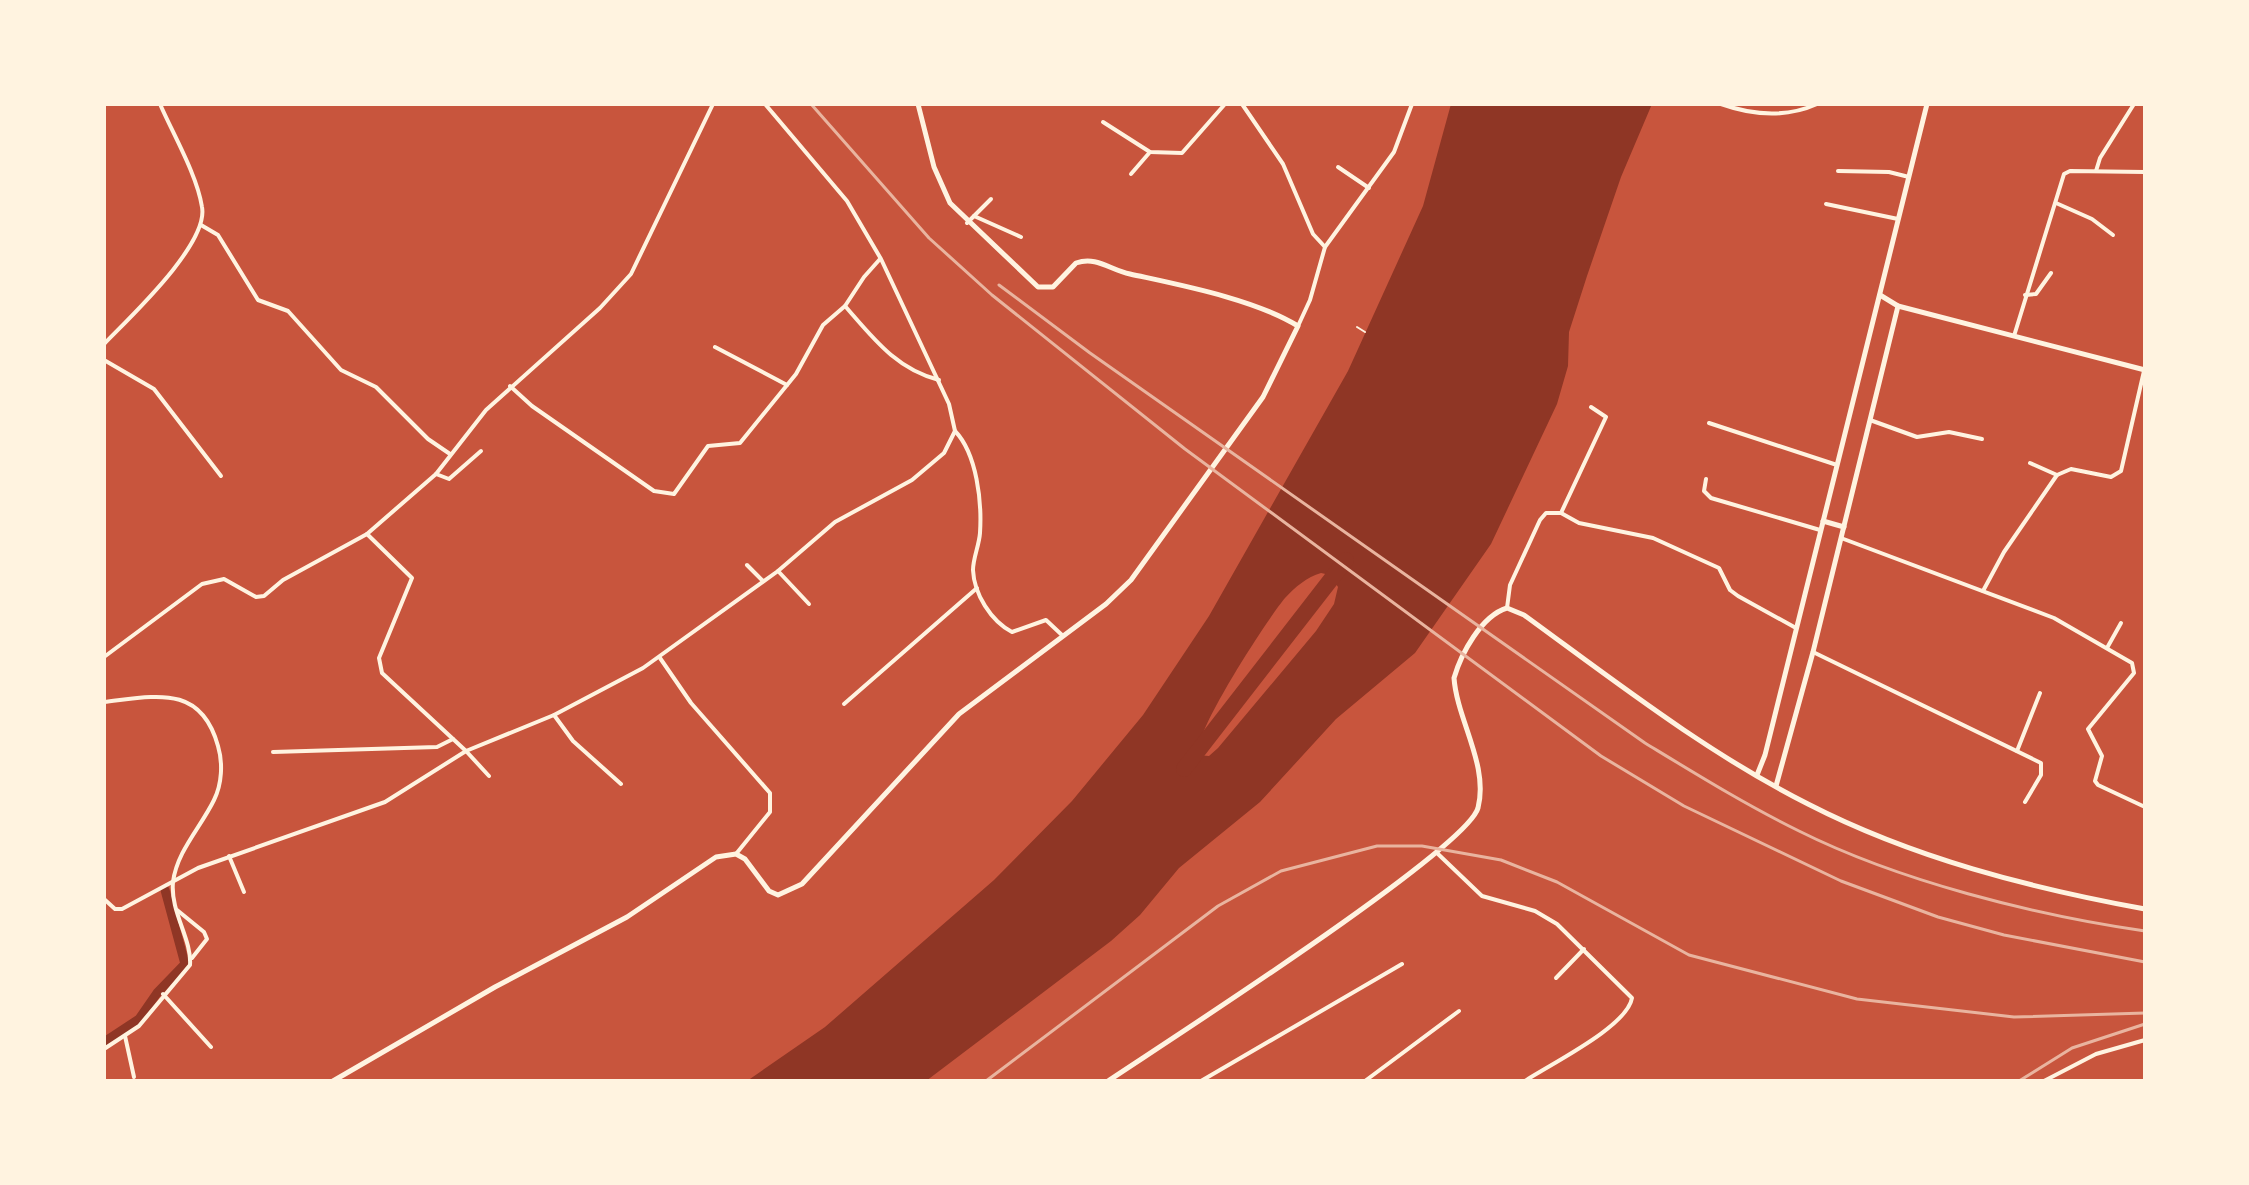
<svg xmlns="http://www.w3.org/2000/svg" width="2249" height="1185" font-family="'IBM Plex Sans',sans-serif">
	<rect width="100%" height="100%" fill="#c8553d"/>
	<path fill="#8f3625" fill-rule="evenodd" d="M1451,104h201l-31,73 -34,99 -18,56 -1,34 -11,38 -66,140 -76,109 -79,66 -76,83 -81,66 -39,47 -29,26 -185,140h-179l78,-54 169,-147 78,-79 71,-86 66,-99 139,-245 75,-165zM1321,573l9,2 8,12 -4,17 -18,27 -98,117 -9,8 -11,-1c-6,-20 70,-137 87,-157 10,-11 22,-21 36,-25z"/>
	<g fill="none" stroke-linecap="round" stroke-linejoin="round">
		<polyline stroke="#8f3625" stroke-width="9" points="104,1042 139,1019 157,993 185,964 165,890"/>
		<polyline stroke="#8f3625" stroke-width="16" points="1184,769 1346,560"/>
		<polyline stroke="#fff3e0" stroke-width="2" points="1357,327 1365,332"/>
		<g stroke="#fff3e0" stroke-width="4">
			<polyline points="1242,104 1283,164 1313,234 1325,247"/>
			<path d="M1721,104c31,11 65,14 96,0"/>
			<polyline points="1103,122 1150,152 1182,153 1225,104"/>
			<polyline points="1338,167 1369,188"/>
			<polyline points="1838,171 1889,172 1909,177"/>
			<polyline points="2096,171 2100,158 2134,104"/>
			<polyline points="1131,174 1150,152"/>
			<polyline points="2056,203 2092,219 2113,235"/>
			<polyline points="1826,204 1898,219"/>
			<polyline points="974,216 1021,237"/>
			<polyline points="967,223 991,199"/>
			<polyline points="201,225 218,235 258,300 288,311 341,370 376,387 428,439 450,454"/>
			<polyline points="2025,295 2036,294 2051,273"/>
			<path d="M845,306c28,32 51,63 94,74"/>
			<polyline points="1298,326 1310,300 1325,247 1394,152 1412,104"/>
			<polyline points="2014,336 2064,174 2070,171 2145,172"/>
			<path d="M104,344c25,-26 105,-100 98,-137 -5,-32 -29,-73 -42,-103"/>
			<polyline points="715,347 787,385"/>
			<polyline points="104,360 154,389 221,476"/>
			<polyline points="510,386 532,406 654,491 674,494 708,446 740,443 796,374 823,325 845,306 864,277 880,259"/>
			<polyline points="1870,420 1917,437 1949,432 1982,439"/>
			<polyline points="1709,423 1837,465"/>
			<path d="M955,431c22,23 27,71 25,102 -1,13 -7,25 -7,37 1,24 18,51 39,62l34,-12 17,16"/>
			<polyline points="2030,463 2057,475"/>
			<polyline points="436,474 449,479 481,451"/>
			<polyline points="1706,479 1704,491 1711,498 1820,530"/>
			<polyline points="1561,513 1579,523 1653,538 1719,568 1730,590 1738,596 1796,628"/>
			<polyline points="367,534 412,578 379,658 382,673 466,751 489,776"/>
			<polyline points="1841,538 2054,618 2132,663 2134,673 2088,729 2102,756 2095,781 2098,785 2145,807"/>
			<polyline points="747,565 763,581"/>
			<polyline points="778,571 809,604"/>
			<polyline points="1983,591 2004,552 2057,475 2071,469 2111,477 2121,471 2144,371"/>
			<polyline points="1507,608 1510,585 1540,520 1546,513 1561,513 1606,417 1591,407"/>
			<polyline points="2107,648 2121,623"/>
			<polyline points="1813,652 2041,763 2041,775 2025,802"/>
			<polyline points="104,657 202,584 224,579 256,597 264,596 283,580 367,534 436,474 486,410 600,308 631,274 713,104"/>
			<polyline points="660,658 691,703 770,793 770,812 736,854"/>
			<path d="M104,702c52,-6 97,-18 114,44 5,17 4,38 -4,54 -13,27 -37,51 -41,82 -3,30 19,57 17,83l-51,61 -35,23"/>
			<polyline points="844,704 977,588"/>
			<polyline points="554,715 573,741 621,784"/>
			<polyline points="2017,751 2040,693"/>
			<polyline points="273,752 437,747 453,739"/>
			<path d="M1437,853l45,43 53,15 22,13 75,74c-5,29 -82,66 -107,83"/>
			<polyline points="229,856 244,892"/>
			<polyline points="104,899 115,909 122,909 198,868 385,802 466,751 554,715 643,668 778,571 835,522 912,480 944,453 955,431 949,404 881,259 847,201 765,104"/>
			<polyline points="177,910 204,932 207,939 192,958"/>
			<polyline points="1556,978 1584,949"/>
			<polyline points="163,994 211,1047"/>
			<polyline points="125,1036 134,1077"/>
			<polyline points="1201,1081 1402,964"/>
			<polyline points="1365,1081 1459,1011"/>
			<polyline points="2044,1081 2096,1054 2145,1040"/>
		</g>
		<g stroke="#fff3e0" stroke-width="5">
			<polyline points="1880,295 1898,306 2145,370"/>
			<polyline points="1823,521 1844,527"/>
			<polyline points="1757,775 1765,755 1927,104"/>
			<polyline points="1776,786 1813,652 1898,306"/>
			<path d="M333,1081l162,-94 132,-70 89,-60 20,-3 9,5 24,32 9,4 24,-11 157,-170 147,-110 25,-24 132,-183 35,-71c-44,-27 -118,-41 -168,-52 -20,-4 -33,-18 -54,-11l-23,24h-15l-88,-84 -16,-36 -16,-63"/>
			<path d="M1108,1081c55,-37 358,-231 370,-273 11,-43 -21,-88 -24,-130 7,-24 27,-62 53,-70l17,7c92,67 183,138 284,189 105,54 222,84 337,105"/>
		</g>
		<g stroke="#e9b49f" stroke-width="3">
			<polyline points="811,104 929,238 992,295 1185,449 1601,756 1684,806 1841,881 1938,917 2004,935 2145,962"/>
			<path d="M999,285l91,68 555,390c51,31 101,62 154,88 100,50 235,84 346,100"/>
			<polyline points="986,1081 1218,906 1281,871 1377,846 1422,846 1501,860 1557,882 1689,955 1857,999 2014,1017 2145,1013"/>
			<polyline points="2019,1081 2072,1048 2145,1024"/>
		</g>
	</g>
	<rect width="2249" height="1185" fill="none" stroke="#fff3e0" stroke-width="212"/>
</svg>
